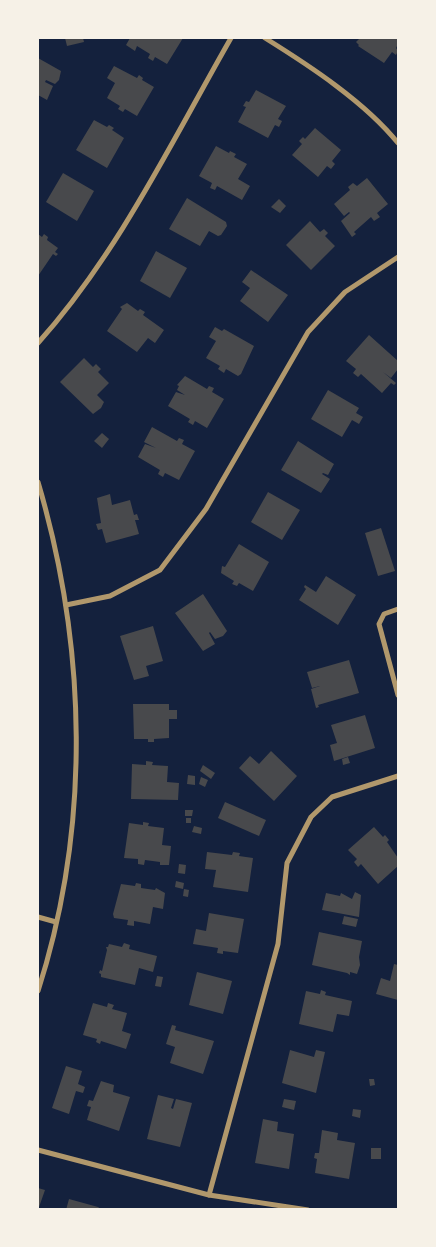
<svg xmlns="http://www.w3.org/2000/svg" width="436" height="1247" font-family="Helvetica,sans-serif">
	<rect width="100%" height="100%" fill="#14213d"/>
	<g fill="#48494c">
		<polygon points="65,38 83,38 84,42 67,46"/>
		<polygon points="130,38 183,38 167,64 155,57 153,61 148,58 150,54 137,46 135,51 126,45"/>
		<polygon points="360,38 398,38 398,44 396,48 398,51 396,55 392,52 384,63 358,46 359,45 356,42"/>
		<polygon points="38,58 61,71 59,80 55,84 46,80 45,82 53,86 47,100 38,95"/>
		<polygon points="114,66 137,78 139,75 143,78 142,80 154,87 137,116 125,109 123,112 118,109 120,106 107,98 115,83 107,78"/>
		<polygon points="256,90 286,106 278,119 282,121 279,127 275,125 268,138 238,122 246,107 243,106 246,101 249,102"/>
		<polygon points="94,120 107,127 109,125 114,128 112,130 124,138 107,168 76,150"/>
		<polygon points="315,128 341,150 332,161 335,164 331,169 327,166 318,177 292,155 302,144 299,141 303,137 305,139"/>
		<polygon points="216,146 229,153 230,151 236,154 234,157 247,164 238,179 250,186 242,200 217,186 215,190 210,188 212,183 199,176"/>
		<polygon points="63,173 94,191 77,221 46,202"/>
		<polygon points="367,178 388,204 377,213 380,217 374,221 371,217 354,232 356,234 352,237 341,221 350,213 349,212 344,216 334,204 350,190 348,187 353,183 357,186"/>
		<polygon points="187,198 226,222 227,226 221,235 218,236 209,231 200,246 169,229"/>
		<polygon points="279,199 286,206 280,213 271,207"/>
		<polygon points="310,221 320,232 324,229 328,233 325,236 335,246 311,270 286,245"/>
		<polygon points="38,234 42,237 44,234 48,237 47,240 58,248 55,252 58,254 56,256 53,254 38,276"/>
		<polygon points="156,251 187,268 170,298 140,281"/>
		<polygon points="251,270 288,295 268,322 240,301 250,288 242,282"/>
		<polygon points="127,303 138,311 140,309 145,312 143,315 164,330 155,343 148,338 137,352 107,331 122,309 120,307"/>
		<polygon points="215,327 222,331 224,329 254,346 241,374 238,376 226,369 224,373 218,369 220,366 206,358 216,341 209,337"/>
		<polygon points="369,335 398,361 398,369 391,378 383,372 396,383 394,385 391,383 382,393 361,374 358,377 353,373 356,369 346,361"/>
		<polygon points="84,358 93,367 96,364 101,369 98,372 109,383 97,395 104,402 101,408 93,414 60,382"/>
		<polygon points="185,376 207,389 209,386 214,388 212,392 224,399 207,428 195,421 193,425 188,422 190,419 168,406 176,392 185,395 177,390 179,386 177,385"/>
		<polygon points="328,390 359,408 356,413 363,417 359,424 352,420 342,437 311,419"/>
		<polygon points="152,427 177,441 179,438 184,440 182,444 195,451 179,480 165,473 163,477 158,474 160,470 138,457 145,444 156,448 144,442"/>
		<polygon points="102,433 109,439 102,448 94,441"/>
		<polygon points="298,441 334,464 328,475 323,473 322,474 330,479 321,493 281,470"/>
		<polygon points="268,492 300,510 282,540 251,522"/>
		<polygon points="110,494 112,505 130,500 134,515 137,514 139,520 135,520 139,534 106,543 102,529 98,530 96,524 101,523 97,498"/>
		<polygon points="381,528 395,571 378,576 365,533"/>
		<polygon points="239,544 269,562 253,591 239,583 237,586 232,584 234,581 221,573 222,566 225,567"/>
		<polygon points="326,576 356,595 338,625 299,600 306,589 304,587 305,585 316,592"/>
		<polygon points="203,594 227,631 223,636 215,639 210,632 209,633 215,644 203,651 175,613"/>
		<polygon points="153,626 163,661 146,666 149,676 134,680 120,636"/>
		<polygon points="349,660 359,693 318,705 319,707 316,708 311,689 320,686 312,688 307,672"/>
		<polygon points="133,704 169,704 169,710 177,710 177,719 169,719 169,738 154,739 154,742 148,742 148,739 134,739"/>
		<polygon points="365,715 375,748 334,761 330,745 337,743 331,725"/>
		<polygon points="271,751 297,776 274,801 239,768 250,756 259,764"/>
		<polygon points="348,757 350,763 343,765 342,759"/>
		<polygon points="146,761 153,762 152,765 168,766 167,782 179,783 178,800 131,799 132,764 146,765"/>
		<polygon points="203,765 215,773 211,779 200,771"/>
		<polygon points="188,775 195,776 195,785 187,784"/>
		<polygon points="201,777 208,780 205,787 199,784"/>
		<polygon points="225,802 266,820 259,836 218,818"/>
		<polygon points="185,810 193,810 192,816 185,816"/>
		<rect x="186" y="818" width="5" height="5"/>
		<polygon points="143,822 149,823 148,826 164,828 162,845 171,846 169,865 160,865 160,862 145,860 144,865 138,864 138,859 124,858 129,823 143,825"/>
		<polygon points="194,826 202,828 201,834 192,832"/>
		<polygon points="374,827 383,837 385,835 389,840 387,842 398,858 398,866 378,884 361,864 358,867 354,862 357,859 348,850"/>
		<polygon points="207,852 232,855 233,852 240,853 239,856 253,858 248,892 213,887 216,870 205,869"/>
		<polygon points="179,864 186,865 185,874 178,873"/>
		<polygon points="176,881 184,883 183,889 175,887"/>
		<polygon points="136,883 141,884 141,888 155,890 156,888 165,893 163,909 153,907 150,924 134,921 134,926 127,925 128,920 114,918 113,914 121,884 135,886"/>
		<polygon points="184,889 189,890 188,897 183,896"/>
		<polygon points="355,892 361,895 359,917 322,910 326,893 340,896 341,893 352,899"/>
		<polygon points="209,913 244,919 238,953 223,951 223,954 217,953 218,948 193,944 196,929 206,931"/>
		<polygon points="344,916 358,919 356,927 342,924"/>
		<polygon points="319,932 362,941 359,957 360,965 357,974 350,972 350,975 347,973 312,965"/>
		<polygon points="124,943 130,945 129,949 157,956 153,972 139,968 135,985 101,977 101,974 99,973 100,970 102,971 107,950 106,947 108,947 109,944 122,947"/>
		<polygon points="394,964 398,965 398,1000 376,994 381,978 390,981"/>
		<polygon points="197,972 232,981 223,1014 189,1005"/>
		<polygon points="157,976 163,977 161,987 155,986"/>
		<polygon points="321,990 326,992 325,995 352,1001 349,1016 337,1014 333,1032 299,1024 306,991 320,994"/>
		<polygon points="93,1003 107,1007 108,1003 114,1005 112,1009 127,1013 122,1031 131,1034 126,1049 101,1041 100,1044 96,1042 97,1039 83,1035"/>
		<polygon points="172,1025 176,1026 175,1030 214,1041 203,1074 170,1063 175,1047 166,1044"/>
		<polygon points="290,1050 314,1057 316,1050 325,1052 316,1093 282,1083"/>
		<polygon points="66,1066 82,1071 78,1084 85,1087 83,1093 76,1091 69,1114 52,1108"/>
		<polygon points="369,1079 374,1079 375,1085 370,1086"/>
		<polygon points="101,1081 114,1085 113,1092 130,1097 119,1131 87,1120 91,1107 87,1106 89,1100 93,1101"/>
		<polygon points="158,1095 174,1099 171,1108 173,1109 176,1099 192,1103 180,1147 147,1139"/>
		<polygon points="284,1099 296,1101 294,1110 282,1107"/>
		<polygon points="353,1109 361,1110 360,1118 352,1116"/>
		<polygon points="263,1119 278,1122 277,1131 294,1134 289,1169 255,1163"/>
		<polygon points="322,1130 338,1133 337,1140 355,1143 349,1179 315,1173 317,1159 314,1158 315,1153 319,1153"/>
		<rect x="371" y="1148" width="10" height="11"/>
		<polygon points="38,1188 45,1190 38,1210"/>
		<polygon points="69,1199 98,1207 102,1210 66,1210"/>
	</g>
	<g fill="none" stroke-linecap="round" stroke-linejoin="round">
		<g stroke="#b1986c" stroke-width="5">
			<path d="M265,38c45,28 100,64 133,105"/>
			<path d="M38,343c80,-89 134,-202 193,-305"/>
			<path d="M38,482c49,166 53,344 0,509"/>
			<polyline points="66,605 110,596 160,570 206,509 308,332 345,292 398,257"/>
			<polyline points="398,609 384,614 379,624 398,695"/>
			<polyline points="38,917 56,922"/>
			<polyline points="38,1150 209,1195 308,1210"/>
			<polyline points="209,1195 278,944 287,863 311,817 332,797 398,776"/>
		</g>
	</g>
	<rect width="436" height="1247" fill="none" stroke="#f6f1e7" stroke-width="78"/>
</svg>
